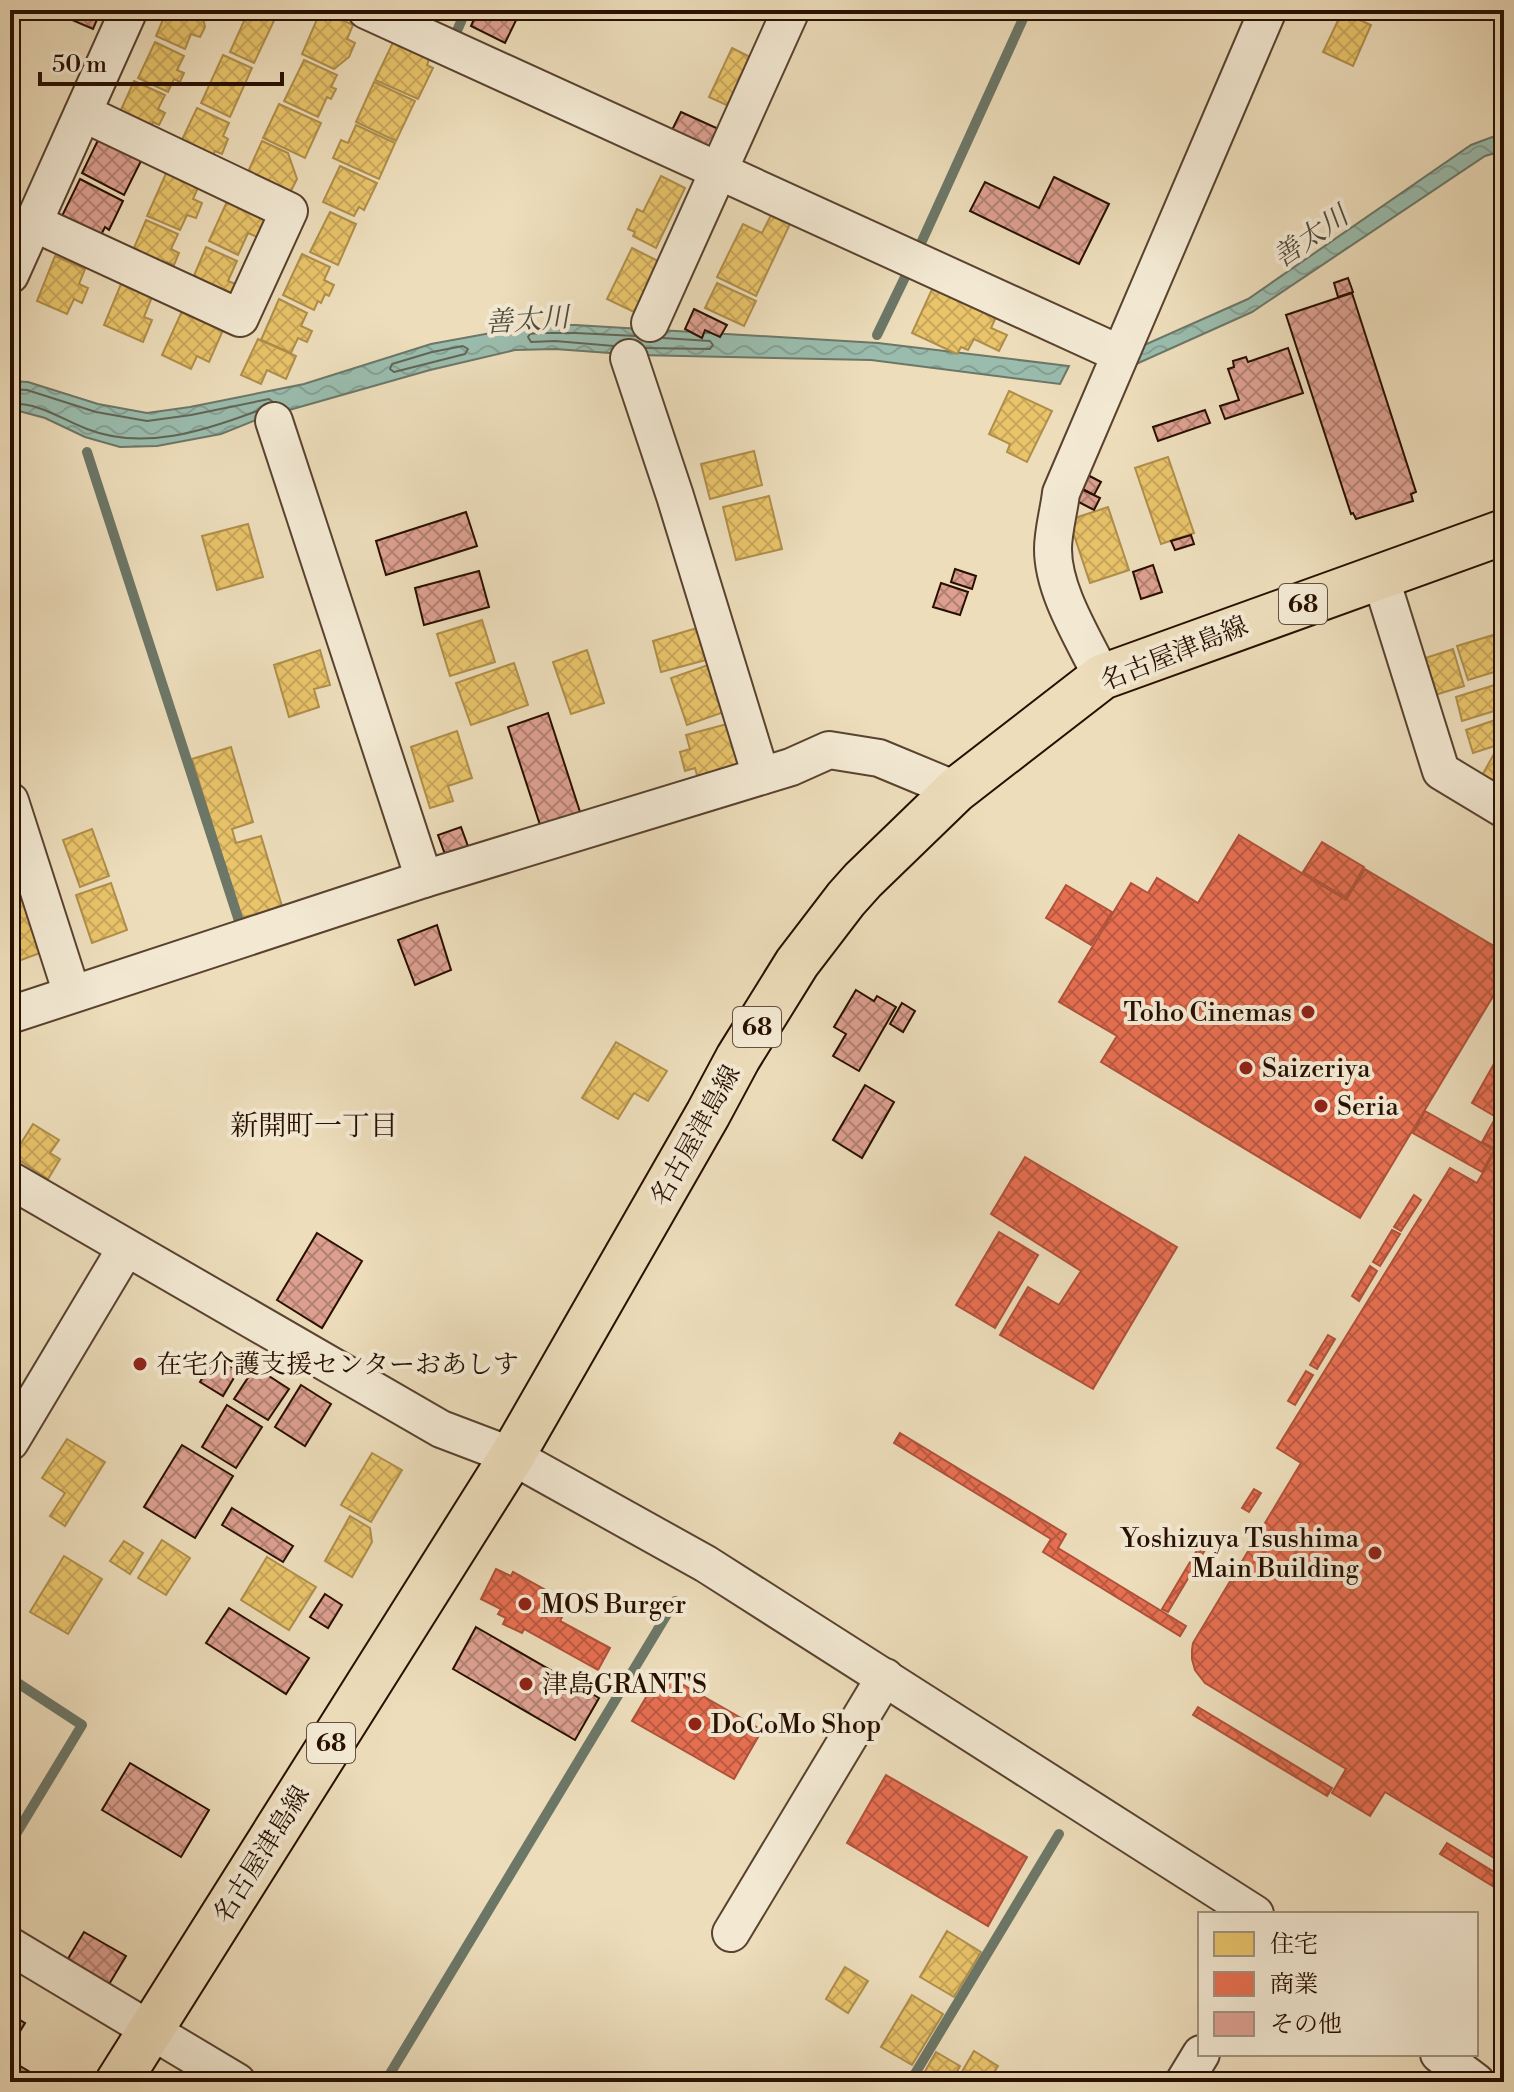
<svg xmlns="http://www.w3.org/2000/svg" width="1514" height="2092" font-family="'Libre Bodoni','Noto Serif JP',serif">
	<defs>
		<pattern id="water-waves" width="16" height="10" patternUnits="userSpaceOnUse" patternTransform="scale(2)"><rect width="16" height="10" fill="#9abcad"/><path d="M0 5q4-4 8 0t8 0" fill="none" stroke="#85a093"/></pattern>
		<pattern id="homes-cross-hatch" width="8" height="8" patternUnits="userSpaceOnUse" patternTransform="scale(2)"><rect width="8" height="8" fill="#e9c46a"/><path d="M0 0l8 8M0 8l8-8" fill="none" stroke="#c8a75a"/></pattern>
		<pattern id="shops-cross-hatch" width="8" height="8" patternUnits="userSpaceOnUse" patternTransform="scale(2)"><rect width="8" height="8" fill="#e76f51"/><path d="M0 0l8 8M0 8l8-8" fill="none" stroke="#bb5a41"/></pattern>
		<pattern id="building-cross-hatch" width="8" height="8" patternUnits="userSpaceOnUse" patternTransform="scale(2)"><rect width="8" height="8" fill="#dda090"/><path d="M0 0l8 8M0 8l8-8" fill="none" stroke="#b38173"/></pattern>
	</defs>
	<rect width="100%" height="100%" fill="#edddbb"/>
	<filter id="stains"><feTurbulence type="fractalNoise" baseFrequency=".0025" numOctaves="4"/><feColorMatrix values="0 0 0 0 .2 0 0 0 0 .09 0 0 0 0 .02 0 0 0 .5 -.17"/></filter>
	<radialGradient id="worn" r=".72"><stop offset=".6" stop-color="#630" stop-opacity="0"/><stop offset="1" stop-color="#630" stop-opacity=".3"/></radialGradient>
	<g fill="url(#water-waves)" stroke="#6c7768" stroke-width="2">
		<polygon points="1492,137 1504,141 1504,152 1499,152 1485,156 1252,312 1134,365 1142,346 1248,299 1471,145"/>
		<polygon points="534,325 575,325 878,343 1069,366 1060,384 871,360 637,355 555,349 515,350 430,370 261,418 221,434 157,446 120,447 85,437 45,418 19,411 10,412 10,381 28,382 98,404 147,413 190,407 304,384 431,344"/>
	</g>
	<g fill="url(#homes-cross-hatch)" stroke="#af8e4a" stroke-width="2">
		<polygon points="167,10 197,10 202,12 205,27 200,37 191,34 185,49 156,36"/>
		<polygon points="249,10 279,10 254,63 230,52"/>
		<polygon points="321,10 353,25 347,39 355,43 349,57 334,69 302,54"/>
		<polygon points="1342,12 1371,25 1353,66 1323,52"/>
		<polygon points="396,36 432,52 427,65 433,68 418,99 375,80"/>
		<polygon points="155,42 184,56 177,70 184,73 180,82 174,79 168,92 138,78"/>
		<polygon points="732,48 756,60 733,108 709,97"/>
		<polygon points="223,55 252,68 230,117 201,103"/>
		<polygon points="304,60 337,75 331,87 336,89 331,99 327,97 318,117 284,101"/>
		<polygon points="134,81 165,95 158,109 165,113 159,125 153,122 146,138 115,123"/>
		<polygon points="374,82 415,101 396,141 356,122"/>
		<polygon points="279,104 321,123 305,158 263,138"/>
		<polygon points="197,108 229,123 223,136 228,139 222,154 215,151 210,162 178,148"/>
		<polygon points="356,125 395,143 379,179 333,158 341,140 348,143"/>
		<polygon points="262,141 288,153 297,179 285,203 243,183"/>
		<polygon points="340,166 377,183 364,210 359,207 354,216 323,202"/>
		<polygon points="168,169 200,183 193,199 202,203 196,218 187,215 180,230 147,216"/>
		<polygon points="661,176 685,188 656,248 633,236 635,232 628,229 637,209 643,212"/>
		<polygon points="230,195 276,216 265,240 248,233 238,255 209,241"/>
		<polygon points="330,212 356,224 338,265 310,252"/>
		<polygon points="771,215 790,224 756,296 717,277 743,224 762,233"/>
		<polygon points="146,220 178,234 171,249 179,253 174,265 167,262 159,278 127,264"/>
		<polygon points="206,247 237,261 228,281 238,285 228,307 188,290"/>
		<polygon points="632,248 662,263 638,314 607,299"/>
		<polygon points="302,254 330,267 324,280 334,285 329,296 325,294 321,303 318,301 314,310 283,295"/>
		<polygon points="55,256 85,269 79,284 88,288 82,303 74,299 67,314 37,301"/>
		<polygon points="717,283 756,301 744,326 705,308"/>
		<polygon points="121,284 152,297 144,317 152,320 143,342 104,325"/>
		<polygon points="934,285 997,315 991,328 1007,335 999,351 974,339 968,350 961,347 957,354 912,333"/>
		<polygon points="279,299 307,313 301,326 312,331 307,342 298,338 291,353 261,340"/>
		<polygon points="183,309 224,328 209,362 197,356 191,369 162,355"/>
		<polygon points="258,339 296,356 286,379 267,370 261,384 241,375"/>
		<polygon points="1009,391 1052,411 1027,462 1007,452 1010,444 989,434"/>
		<polygon points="754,451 762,485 710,499 701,464"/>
		<polygon points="1168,457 1194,533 1161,544 1135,468"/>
		<polygon points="769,496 782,549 736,560 723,507"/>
		<polygon points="1108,507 1129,570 1090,583 1069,520"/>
		<polygon points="248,524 263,577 217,590 202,536"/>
		<polygon points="482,620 495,662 450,676 437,634"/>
		<polygon points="697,628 706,660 661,672 653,641"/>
		<polygon points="1493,635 1504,669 1468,680 1457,646"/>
		<polygon points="1453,649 1464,686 1435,695 1416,661"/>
		<polygon points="320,650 330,685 314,689 319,707 289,717 274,665"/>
		<polygon points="587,650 604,703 571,714 553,662"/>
		<polygon points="514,663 528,705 471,725 456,683"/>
		<polygon points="708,665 724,712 687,725 671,678"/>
		<polygon points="1501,683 1504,692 1504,708 1462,721 1456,697"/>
		<polygon points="1504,717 1504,743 1473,753 1466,730"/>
		<polygon points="727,724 741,775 700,786 695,768 685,771 680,752 690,749 686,735"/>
		<polygon points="457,731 472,778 448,786 453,801 430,808 411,747"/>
		<polygon points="231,747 253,822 232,829 236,843 261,836 285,916 255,926 252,915 241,918 192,759"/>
		<polygon points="1504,750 1504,791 1480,779 1494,754"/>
		<polygon points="92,829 109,876 80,887 63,840"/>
		<polygon points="10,866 12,866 43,952 10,964"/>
		<polygon points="111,883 127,930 92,943 76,895"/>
		<polygon points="616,1042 667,1071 648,1101 634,1093 618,1119 582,1098"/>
		<polygon points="33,1124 59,1140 50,1153 60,1159 48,1179 13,1156"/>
		<polygon points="67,1439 105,1462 65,1526 50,1516 65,1493 42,1478"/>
		<polygon points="372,1453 402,1470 371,1522 341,1505"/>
		<polygon points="350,1516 370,1528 372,1542 352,1577 325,1561"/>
		<polygon points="162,1540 190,1558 166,1595 138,1578"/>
		<polygon points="124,1541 143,1553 130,1574 110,1561"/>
		<polygon points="64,1556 102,1579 68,1634 30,1612"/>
		<polygon points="267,1557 316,1587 289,1630 241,1600"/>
		<polygon points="947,1931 981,1952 954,1997 920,1977"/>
		<polygon points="845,1967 868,1981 848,2013 826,1999"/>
		<polygon points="912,1995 943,2014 912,2065 881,2047"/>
		<polygon points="974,2051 998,2066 988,2082 956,2082"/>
		<polygon points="936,2052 960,2066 951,2082 919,2082"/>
	</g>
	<g fill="url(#shops-cross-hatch)" stroke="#ae5239" stroke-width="2">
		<polygon points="1239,835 1346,900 1365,869 1504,952 1504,978 1360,1218 1101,1062 1117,1036 1059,1002 1131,883 1148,893 1157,878 1198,903"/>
		<polygon points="1322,842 1364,867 1346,898 1303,872"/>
		<polygon points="1066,885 1112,912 1091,945 1046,918"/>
		<polygon points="1504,1046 1504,1132 1495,1149 1482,1142 1496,1117 1472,1103"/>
		<polygon points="1425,1111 1494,1150 1482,1172 1413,1133"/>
		<polygon points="1504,1136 1504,1864 1385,1792 1370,1816 1332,1793 1346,1769 1205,1683 1195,1670 1192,1659 1192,1650 1193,1643 1301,1463 1277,1448 1450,1168 1477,1183"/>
		<polygon points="1025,1157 1177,1247 1093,1389 1000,1335 1028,1287 1059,1305 1081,1271 991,1214"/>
		<polygon points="1414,1195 1421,1200 1401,1231 1394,1227"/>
		<polygon points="1392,1230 1400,1234 1380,1266 1373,1262"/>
		<polygon points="999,1232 1038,1255 995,1328 956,1305"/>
		<polygon points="1370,1266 1377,1271 1359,1301 1352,1296"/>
		<polygon points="1328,1335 1335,1339 1317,1369 1310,1365"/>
		<polygon points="1306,1371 1313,1375 1295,1405 1288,1401"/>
		<polygon points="900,1433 1066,1534 1058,1548 1186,1626 1180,1636 1043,1552 1051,1539 894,1443"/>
		<polygon points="1254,1489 1261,1493 1249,1512 1242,1508"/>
		<polygon points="1199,1547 1205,1550 1168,1612 1162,1609"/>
		<polygon points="496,1569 511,1576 513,1572 569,1603 560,1621 610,1648 598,1670 524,1629 522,1633 503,1624 506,1618 498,1614 501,1609 481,1599"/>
		<polygon points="661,1672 762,1730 734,1779 632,1721"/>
		<polygon points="1198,1707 1332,1788 1327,1796 1193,1715"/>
		<polygon points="886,1775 1027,1857 988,1926 847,1843"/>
		<polygon points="1447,1843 1504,1878 1504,1893 1440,1854"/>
	</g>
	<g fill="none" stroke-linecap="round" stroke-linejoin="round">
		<g stroke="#616656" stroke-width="2">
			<polygon points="463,346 468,349 465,354 394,372 390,369 392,364 432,352"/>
			<polyline points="614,346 555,341 531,342 528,337 530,334 535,333 575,333 636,336"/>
			<polyline points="645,348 710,349 713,345 710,341 663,338"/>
			<polyline points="10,389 27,390 96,412 147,421 191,415 269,399 273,402"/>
			<path d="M10,404c28,-2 51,15 77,25 56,22 117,2 170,-18"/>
		</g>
		<g stroke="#6c7768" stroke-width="10">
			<polyline points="453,40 466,10"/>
			<polyline points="917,252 1027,10"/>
			<polyline points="877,335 908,271"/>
			<polyline points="87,452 240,924"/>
			<polyline points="10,1678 82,1725 10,1844"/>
			<polyline points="385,2082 675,1601"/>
			<polyline points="910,2082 1059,1834"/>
		</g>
	</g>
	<g fill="url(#building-cross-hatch)" stroke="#280f00" stroke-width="2">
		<polygon points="49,10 101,10 93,29"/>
		<polygon points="478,10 521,10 505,43 471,26"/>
		<polygon points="681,112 723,131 713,152 671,132"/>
		<polygon points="100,136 143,157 124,195 82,173"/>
		<polygon points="1054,177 1109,204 1079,264 970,211 985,182 1039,208"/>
		<polygon points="80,179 123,201 109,230 105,227 100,237 61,218"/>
		<polygon points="1348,278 1353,292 1338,297 1334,283"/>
		<polygon points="1352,293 1416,492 1411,494 1413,501 1356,519 1353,513 1351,514 1286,315"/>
		<polygon points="694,309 727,325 720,337 705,330 702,338 685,329"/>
		<polygon points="1288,348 1303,393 1225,419 1220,406 1239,400 1228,369 1234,367 1233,361 1246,357 1248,362"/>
		<polygon points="1205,410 1210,423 1158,441 1153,427"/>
		<polygon points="1084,473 1101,482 1094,495 1077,486"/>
		<polygon points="1077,487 1100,498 1094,510 1071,498"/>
		<polygon points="466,512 477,546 386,575 376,541"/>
		<polygon points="1191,535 1194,544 1175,550 1171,541"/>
		<polygon points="1153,565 1162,592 1141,599 1133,572"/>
		<polygon points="955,569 976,576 972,589 951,582"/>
		<polygon points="479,571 489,607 424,625 415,588"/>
		<polygon points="941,583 968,592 960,615 933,607"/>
		<polygon points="548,713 582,818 542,831 508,727"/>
		<polygon points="461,827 469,849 446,857 438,835"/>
		<polygon points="437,925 451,970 415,985 398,940"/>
		<polygon points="856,990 874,1001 877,996 896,1007 859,1071 833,1056 846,1034 834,1027"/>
		<polygon points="902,1003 915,1011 903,1032 890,1024"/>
		<polygon points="865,1085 894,1102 862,1158 833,1140"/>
		<polygon points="317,1233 362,1261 322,1328 277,1300"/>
		<polygon points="215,1357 238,1371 223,1396 200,1382"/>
		<polygon points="255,1367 289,1389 268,1420 234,1399"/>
		<polygon points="301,1385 331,1404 305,1446 275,1427"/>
		<polygon points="227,1405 262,1427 236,1468 202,1447"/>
		<polygon points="182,1445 233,1476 195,1538 144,1507"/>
		<polygon points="232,1508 293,1546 283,1562 222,1525"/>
		<polygon points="325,1594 342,1605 328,1628 310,1617"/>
		<polygon points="229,1608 309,1658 286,1694 206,1643"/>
		<polygon points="476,1627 599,1698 575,1740 453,1669"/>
		<polygon points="130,1763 209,1810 181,1857 102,1810"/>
		<polygon points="84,1932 126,1956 108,1986 66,1962"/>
		<polygon points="10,2014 25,2023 13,2043 10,2041"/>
		<polygon points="10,2060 45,2081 44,2082 10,2082"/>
	</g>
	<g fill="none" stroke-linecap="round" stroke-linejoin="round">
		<g stroke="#59422f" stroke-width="40">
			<g id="minor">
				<polyline points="366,10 1120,354"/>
				<polyline points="34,223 240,318 289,211 83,113"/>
				<polyline points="10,275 129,10"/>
				<polyline points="650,323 791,10"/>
				<polyline points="629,358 675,496 761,776"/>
				<polyline points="274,421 424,879"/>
				<polyline points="1380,576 1441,771 1504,809"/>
				<path d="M1102,677c-18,-38 -49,-85 -49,-128 0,-18 6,-38 8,-56l207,-483"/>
				<polyline points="10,801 72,994"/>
				<polyline points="10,1015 424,879 791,767 829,750 879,758 956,790"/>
				<polyline points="10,1180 441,1429 512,1456 706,1564 1255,1914"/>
				<polyline points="10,1442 126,1248"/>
				<polyline points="731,1933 885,1677"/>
				<polyline points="10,1946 237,2082"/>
				<polyline points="1439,2054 1476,2082"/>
				<polyline points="1184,2082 1201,2054"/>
			</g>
		</g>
		<g stroke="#280f00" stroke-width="48">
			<polyline id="major" points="118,2082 512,1456 708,1114 738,1058 797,963 846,899 863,880 956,790 1102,677 1504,532"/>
		</g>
		<use href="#minor" stroke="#f3e9d3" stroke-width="36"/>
		<use href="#major" stroke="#edddbb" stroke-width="44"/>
	</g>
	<g fill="#8f2418" stroke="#f3e9d3" stroke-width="3">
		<circle cx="1308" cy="1012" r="8"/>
		<circle cx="1246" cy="1068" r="8"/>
		<circle cx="1321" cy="1106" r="8"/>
		<circle cx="140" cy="1364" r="8"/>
		<circle cx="1375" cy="1553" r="8"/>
		<circle cx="525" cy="1604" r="8"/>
		<circle cx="526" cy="1684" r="8"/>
		<circle cx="695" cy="1724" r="8"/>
	</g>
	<g text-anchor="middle" stroke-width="8" stroke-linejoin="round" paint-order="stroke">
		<g fill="#f3e9d3" stroke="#65503f" stroke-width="2">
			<rect x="1279" y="584" width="48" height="40" rx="6"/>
			<rect x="733" y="1007" width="48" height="40" rx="6"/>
			<rect x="307" y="1723" width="48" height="40" rx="6"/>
		</g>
		<g font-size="24" font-weight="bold" fill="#280f00">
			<text x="1303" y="612">68</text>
			<text x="757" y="1035">68</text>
			<text x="331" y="1751">68</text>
		</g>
		<g font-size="26" fill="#280f00" stroke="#f3e9d3">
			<text transform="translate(1174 653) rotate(-22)" y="9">名古屋津島線</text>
			<text transform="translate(695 1135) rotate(-61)" y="9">名古屋津島線</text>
			<text transform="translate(261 1854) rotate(-58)" y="9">名古屋津島線</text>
		</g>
		<g font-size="26" fill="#280f00" stroke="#f3e9d3" text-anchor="start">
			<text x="1292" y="1021" text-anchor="end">Toho Cinemas</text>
			<text x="1262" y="1077">Saizeriya</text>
			<text x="1337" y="1115">Seria</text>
			<text x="156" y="1373">在宅介護支援センターおあしす</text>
			<text x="1359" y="1547" text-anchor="end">Yoshizuya Tsushima<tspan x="1359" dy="30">Main Building</tspan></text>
			<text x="541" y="1613">MOS Burger</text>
			<text x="542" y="1693">津島GRANT'S</text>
			<text x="711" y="1733">DoCoMo Shop</text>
		</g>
		<g font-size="28" font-style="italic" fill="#504c3d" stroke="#f3e9d3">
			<text transform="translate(1310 236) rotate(-35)" y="10">善太川</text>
			<text transform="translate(527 319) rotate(-4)" y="10">善太川</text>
		</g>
		<g font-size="28" fill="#280f00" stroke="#f3e9d3">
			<text x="314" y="1135">新開町一丁目</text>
		</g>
	</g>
	<rect width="1514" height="2092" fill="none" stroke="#edddbb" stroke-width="40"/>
	<rect x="12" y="12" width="1490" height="2068" fill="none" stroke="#280f00" stroke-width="4"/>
	<rect x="20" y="20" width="1474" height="2052" fill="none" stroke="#280f00" stroke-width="2"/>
	<rect x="1198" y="1912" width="280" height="144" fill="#f3e9d3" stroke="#a2927f" stroke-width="2"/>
	<rect x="1214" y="1932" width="40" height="24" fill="#e9c46a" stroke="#a2927f" stroke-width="2"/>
	<text x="1270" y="1952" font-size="24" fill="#280f00">住宅</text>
	<rect x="1214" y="1972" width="40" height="24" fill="#e76f51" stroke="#a2927f" stroke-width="2"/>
	<text x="1270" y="1992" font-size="24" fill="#280f00">商業</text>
	<rect x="1214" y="2012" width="40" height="24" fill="#dda090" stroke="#a2927f" stroke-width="2"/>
	<text x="1270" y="2032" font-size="24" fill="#280f00">その他</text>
	<path d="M40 72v12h242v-12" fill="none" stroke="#280f00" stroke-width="4"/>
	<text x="52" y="72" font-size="24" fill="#280f00" stroke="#f3e9d3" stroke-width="6" paint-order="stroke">50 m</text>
	<rect width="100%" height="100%" filter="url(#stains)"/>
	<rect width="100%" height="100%" fill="url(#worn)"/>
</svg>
